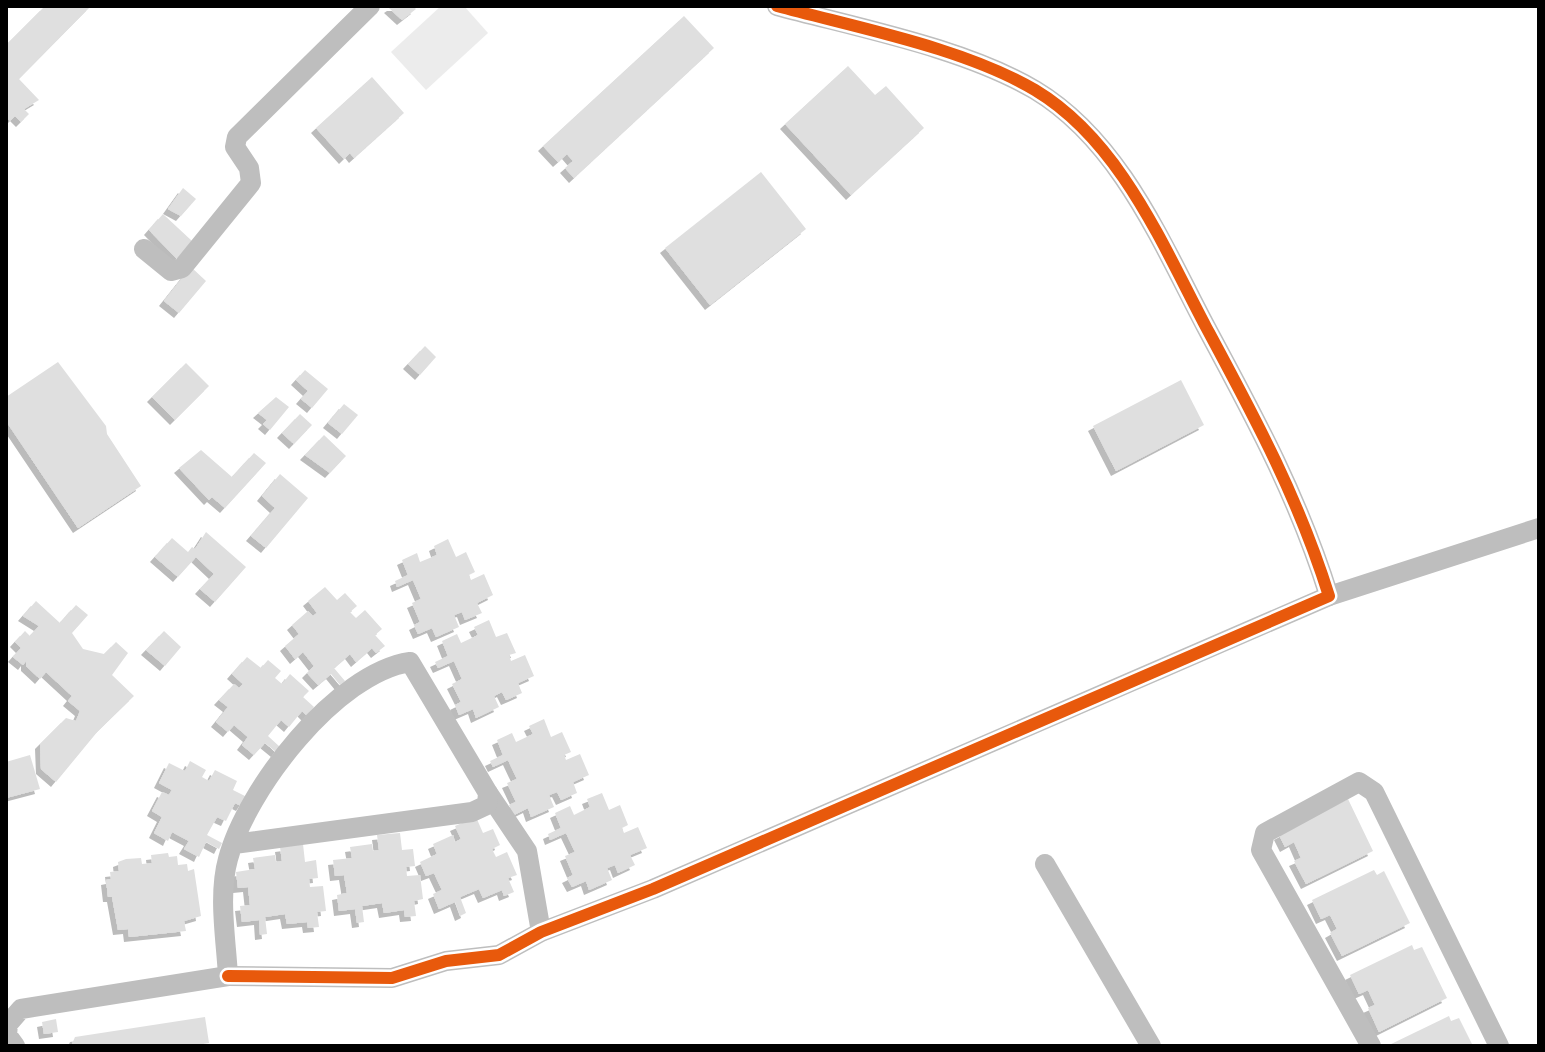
<svg xmlns="http://www.w3.org/2000/svg" width="1545" height="1052" font-family="Rubik,sans-serif">
	<defs>
		<filter id="shadow"><feDropShadow dx="-5" dy="5" stdDeviation="0" flood-color="#0004"/></filter>
	</defs>
	<rect width="100%" height="100%" fill="#fff"/>
	<polygon fill="#ececec" points="441,6 464,6 488,33 426,90 391,52"/>
	<g fill="#dfdfdf" filter="url(#shadow)">
		<polygon points="45,6 91,6 19,79 39,100 24,109 29,114 21,122 15,116 10,121 6,117 6,45"/>
		<polygon points="392,6 413,6 416,9 402,20 389,8"/>
		<polygon points="684,16 714,48 574,178 565,168 573,161 567,154 558,162 543,146"/>
		<polygon points="848,66 875,95 886,86 924,128 851,195 785,124"/>
		<polygon points="372,77 404,113 354,158 350,153 344,159 316,128"/>
		<polygon points="761,172 806,229 710,305 665,248"/>
		<polygon points="183,188 196,199 181,216 168,209"/>
		<polygon points="163,214 192,241 177,259 149,230"/>
		<polygon points="191,267 206,281 179,313 164,301"/>
		<polygon points="425,346 436,357 420,375 408,364"/>
		<polygon points="58,362 106,426 107,434 141,486 78,528 6,421 6,397"/>
		<polygon points="186,363 209,386 175,420 152,397"/>
		<polygon points="305,370 328,389 312,408 301,399 308,391 296,380"/>
		<polygon points="1181,380 1204,425 1116,471 1093,426"/>
		<polygon points="276,397 289,407 270,430 263,424 267,420 258,413"/>
		<polygon points="344,404 358,415 342,434 328,423"/>
		<polygon points="300,414 312,425 294,444 282,433"/>
		<polygon points="324,435 346,456 330,473 305,455"/>
		<polygon points="201,450 232,477 254,453 266,463 225,508 212,497 209,500 179,468"/>
		<polygon points="280,474 308,498 266,548 251,536 275,508 262,496"/>
		<polygon points="206,532 246,567 215,602 200,589 214,574 196,557 178,577 155,557 172,538 188,552 192,547 195,549"/>
		<polygon points="448,539 456,557 466,552 475,572 469,575 471,580 484,574 493,595 477,603 482,613 465,620 462,612 454,615 459,627 436,637 432,628 418,634 414,625 420,622 412,603 421,599 413,580 397,587 395,581 408,575 402,560 417,553 420,562 437,555 434,546"/>
		<polygon points="325,587 337,600 345,593 357,606 350,612 356,618 365,610 382,629 375,635 385,646 376,653 372,648 356,662 350,654 334,668 345,681 340,685 331,674 318,685 307,673 314,666 303,652 295,659 285,646 299,634 292,625 308,611 313,616 317,613 308,601"/>
		<polygon points="36,601 60,623 76,605 88,615 72,633 83,649 104,654 116,642 128,653 112,675 134,696 98,731 56,782 41,769 40,744 66,718 76,721 80,711 68,701 72,696 46,672 40,679 26,666 26,661 23,665 13,657 21,648 15,642 25,631 30,636 39,626 23,616"/>
		<polygon points="489,620 496,637 507,633 516,653 509,655 511,661 525,655 534,676 518,683 522,693 506,700 502,692 494,696 499,707 476,718 473,709 459,715 455,705 461,702 452,684 462,679 454,661 438,668 435,662 448,656 442,641 457,634 461,643 478,635 474,627"/>
		<polygon points="164,631 181,647 165,666 146,650"/>
		<polygon points="247,657 261,668 268,660 281,671 275,678 282,684 290,674 309,691 303,697 314,707 307,716 302,711 289,727 281,720 268,736 280,747 276,752 265,743 254,755 242,745 248,737 234,725 228,732 216,722 228,707 219,700 234,684 239,688 243,684 232,674"/>
		<polygon points="544,719 551,737 562,732 571,752 564,755 566,760 580,754 589,775 573,782 577,793 561,800 557,792 549,795 554,807 531,817 528,808 514,815 509,805 516,802 507,783 517,779 508,760 493,767 490,761 503,755 497,740 512,733 516,742 533,734 529,726"/>
		<polygon points="30,755 40,789 6,798 6,762"/>
		<polygon points="190,761 206,770 202,777 209,781 215,770 237,781 233,790 247,797 241,806 235,803 226,821 217,817 207,835 222,843 219,849 206,842 199,857 184,849 189,841 172,832 168,841 154,833 162,817 152,811 162,792 169,795 172,790 159,783 169,763 185,771"/>
		<polygon points="602,793 609,810 620,805 628,825 622,828 624,833 638,827 647,848 630,855 635,865 618,873 615,865 607,868 612,880 589,890 586,881 572,887 567,878 573,875 565,856 575,852 566,833 550,840 548,834 561,828 555,813 570,806 574,815 590,807 587,799"/>
		<polygon points="1348,799 1373,851 1306,884 1294,861 1301,858 1294,842 1285,847 1279,835"/>
		<polygon points="476,817 483,833 493,829 500,845 492,849 496,857 507,852 517,875 508,878 514,892 504,896 502,890 483,898 479,889 460,897 466,913 460,916 455,902 439,909 433,894 442,890 434,873 426,876 420,862 437,854 433,844 453,835 455,842 461,839 455,826"/>
		<polygon points="400,833 402,850 413,849 415,866 406,867 407,876 420,875 423,899 414,901 416,916 405,917 404,910 384,913 382,903 362,906 364,922 357,923 355,909 339,911 337,895 347,893 344,875 335,876 333,860 352,858 350,847 372,844 373,851 379,850 377,835"/>
		<polygon points="303,844 305,862 316,860 318,878 309,879 310,887 323,886 326,911 317,912 319,927 308,928 307,922 287,924 285,914 265,917 267,934 260,935 259,920 242,922 240,906 250,905 248,887 238,888 236,872 255,869 253,858 275,855 276,862 282,861 280,847"/>
		<polygon points="168,853 169,857 177,856 178,865 187,864 188,871 194,869 201,916 184,921 186,931 129,937 128,929 118,930 112,897 108,897 106,880 111,879 110,872 119,871 118,862 126,859 141,858 142,864 152,863 151,855"/>
		<polygon points="1374,870 1377,875 1384,871 1410,923 1342,956 1330,933 1337,929 1330,915 1321,919 1312,900"/>
		<polygon points="1412,945 1414,950 1422,947 1447,998 1379,1032 1368,1008 1375,1005 1368,990 1359,994 1350,975"/>
		<polygon points="1449,1016 1451,1021 1459,1018 1473,1046 1387,1046"/>
		<polygon points="205,1017 209,1043 191,1046 72,1044 75,1037"/>
		<polygon points="56,1019 58,1032 44,1034 42,1022"/>
	</g>
	<g fill="none" stroke-linecap="round" stroke-linejoin="round">
		<g stroke="#bebebe" stroke-width="20">
			<polyline points="144,249 171,271 182,268 251,183 249,168 235,147 237,137 370,6"/>
			<polyline points="1329,596 1539,528"/>
			<polyline points="488,793 527,851 541,932"/>
			<polyline points="1045,864 1151,1046"/>
			<path d="M228,976l164,2 54,-17 53,-6 42,-23 112,-43 676,-293c-31,-99 -74,-178 -123,-269 -44,-83 -86,-186 -171,-237 -71,-42 -177,-62 -258,-84"/>
			<path d="M15,1046l-8,-11 1,-11 13,-15 207,-33c-2,-37 -10,-81 0,-117 18,-69 108,-186 182,-197l78,131 -1,12 -15,7 -238,32"/>
			<polyline points="1371,1046 1261,850 1265,833 1359,782 1374,792 1499,1046"/>
		</g>
		<g stroke="#fff" stroke-width="17">
			<path id="cycleway" d="M228,976l164,2 54,-17 53,-6 42,-23 112,-43 676,-293c-31,-99 -74,-178 -123,-269 -44,-83 -86,-186 -171,-237 -71,-42 -177,-62 -258,-84"/>
		</g>
		<use href="#cycleway" stroke="#e8590c" stroke-width="12"/>
	</g>
	<rect width="1545" height="1052" fill="none" stroke="#000000" stroke-width="16"/>
</svg>
